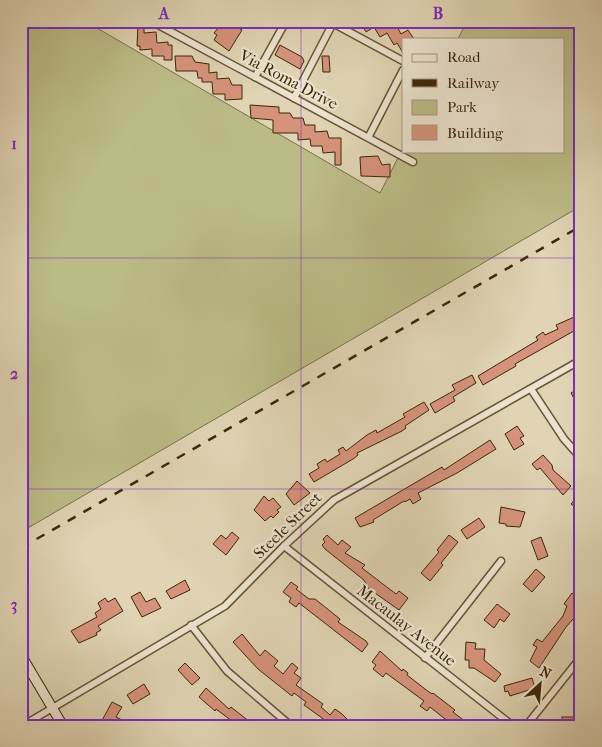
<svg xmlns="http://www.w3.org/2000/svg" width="602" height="747" font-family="'IM FELL French Canon',serif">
	<rect width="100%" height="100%" fill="#e0d4b4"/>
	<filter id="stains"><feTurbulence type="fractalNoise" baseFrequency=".004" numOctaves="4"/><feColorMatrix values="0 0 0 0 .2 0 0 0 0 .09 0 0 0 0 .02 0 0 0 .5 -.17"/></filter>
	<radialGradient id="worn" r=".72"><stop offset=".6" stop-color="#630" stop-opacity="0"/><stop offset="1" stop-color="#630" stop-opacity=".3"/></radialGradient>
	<polygon fill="#bbbb87" stroke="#7c7048" points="21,21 85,21 380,193 403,148 403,151 563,151 563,39 458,39 467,21 581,21 581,206 21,532"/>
	<g fill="#d6937c" stroke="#3d2609">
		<polygon points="228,21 242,30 229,51 214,40 217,35 214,33 219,27 222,29"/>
		<polygon points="360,21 394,21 401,34 408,30 414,39 403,39 403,53 397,43 394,45 387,33 380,37 374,27 366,32"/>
		<polygon points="138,25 144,25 144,33 156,32 157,43 168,42 168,45 172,45 172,60 164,60 164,56 152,56 152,49 140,50 140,46 137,46"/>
		<polygon points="280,45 302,57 304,61 300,69 275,55"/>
		<polygon points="175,56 192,56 195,62 209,64 209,73 217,72 217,79 229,78 232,85 242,85 242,99 225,100 225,94 213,94 212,82 202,82 202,78 198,78 197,71 176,71"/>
		<polygon points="322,56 329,56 330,72 323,72"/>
		<polygon points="250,105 279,107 279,113 290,113 293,118 303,118 305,125 315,125 315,132 327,131 329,138 341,138 341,165 335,165 335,152 323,153 322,146 311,146 310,139 298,140 298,133 273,133 273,120 251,118"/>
		<polygon points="378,156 382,165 390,164 390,177 361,176 360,157"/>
		<polygon points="581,314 581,327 515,364 516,366 483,385 478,376 538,340 536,337 543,332 545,335 558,329 556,325"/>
		<polygon points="472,375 476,383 453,397 455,401 435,413 430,404 455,390 452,385"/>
		<polygon points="581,387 581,411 571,393"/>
		<polygon points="424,402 429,410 405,426 406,428 402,431 357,453 358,455 353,459 314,482 309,474 319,468 317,464 325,459 327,462 340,454 338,450 343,447 346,451 367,435 376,430 377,433 405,417 403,414"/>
		<polygon points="517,426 524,436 520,438 524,444 514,450 505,434"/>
		<polygon points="490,440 496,449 457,473 418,493 421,499 413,504 410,499 405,502 404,501 373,520 374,522 360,527 355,518 442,467 444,470"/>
		<polygon points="543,455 552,465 553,470 571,486 563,495 540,468 537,470 532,464"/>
		<polygon points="297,481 310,493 294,505 286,494"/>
		<polygon points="264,496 269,501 273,498 281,507 277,510 279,512 273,518 271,516 265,521 254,510"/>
		<polygon points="577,497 581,500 581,512 571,504"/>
		<polygon points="501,507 525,512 520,527 506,526 506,524 499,523"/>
		<polygon points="479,518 485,527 467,539 461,530"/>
		<polygon points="232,532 239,538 226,555 213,544 221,535 226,539"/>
		<polygon points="327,535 338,545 342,540 351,547 345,553 365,565 362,568 396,594 399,591 408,598 399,610 368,588 364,580 325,549 322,545 325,542 323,539"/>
		<polygon points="449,535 458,542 441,563 443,565 430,581 421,573 439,552 437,550"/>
		<polygon points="541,537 548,556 538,560 531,541"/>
		<polygon points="536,569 545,577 532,592 523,584"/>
		<polygon points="185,580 190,590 171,599 166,591"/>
		<polygon points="291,582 298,587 296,589 309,599 315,599 340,619 338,622 366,641 368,644 362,652 299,603 296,607 289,602 291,598 283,592"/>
		<polygon points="140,592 146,602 155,598 161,608 142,617 131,597"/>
		<polygon points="572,593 581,600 581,610 566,627 539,668 530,661 537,647 533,645 537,639 542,642 563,616 567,606 564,604"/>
		<polygon points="105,598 108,602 115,598 123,611 98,626 101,630 96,633 97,635 79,643 71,631 97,617 95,613 101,609 98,603"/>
		<polygon points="497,604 510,614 504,622 500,619 494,628 484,620"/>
		<polygon points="242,634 260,656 265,650 278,661 274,666 283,674 292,663 298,668 294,673 301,678 296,685 323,704 321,707 330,715 335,709 342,714 348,720 344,726 333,726 304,705 306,702 294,693 292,696 258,669 233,642"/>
		<polygon points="466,642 476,643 475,649 485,649 484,660 501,674 495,682 474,668 469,668 469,660 465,660"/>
		<polygon points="380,651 402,671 403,669 408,673 407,675 425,689 432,694 433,693 455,710 453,712 471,726 454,726 430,707 427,711 420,706 424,701 386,673 383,677 373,669 376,665 372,662"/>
		<polygon points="185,663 200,678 192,685 178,670"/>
		<polygon points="532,678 535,688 510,696 508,691 505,692 504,686"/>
		<polygon points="144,684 150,694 133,704 127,695"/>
		<polygon points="206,688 229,709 231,707 255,726 228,726 232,721 216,709 215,711 199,697"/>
		<polygon points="112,702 122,707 116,717 122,720 120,726 99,726"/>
		<rect x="562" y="717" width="13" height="9"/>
	</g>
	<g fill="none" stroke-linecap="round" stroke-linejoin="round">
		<g stroke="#665234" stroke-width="9">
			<g id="street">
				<polyline points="151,21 413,162"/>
				<polyline points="329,21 403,61"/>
				<polyline points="255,77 286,21"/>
				<polyline points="294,98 333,23"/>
				<polyline points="369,136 403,70"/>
				<polyline points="531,389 564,439 581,458"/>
				<polyline points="284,546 513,726"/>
				<polyline points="191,625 227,671 291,726"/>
				<polyline points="425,658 501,561"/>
				<polyline points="22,726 225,606 284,546 334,500 581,360"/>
				<polyline points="526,726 581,657"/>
			</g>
		</g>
		<g stroke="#3d2609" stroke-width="11">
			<polyline id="secondary" points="21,655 63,726"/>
		</g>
		<use href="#street" stroke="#ebe3ce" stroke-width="6"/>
		<use href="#secondary" stroke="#ebe3ce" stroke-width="9"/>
		<polyline stroke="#3d2609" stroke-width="2.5" stroke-dasharray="9 9" stroke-linecap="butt" points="21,548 581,226"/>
	</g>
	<path fill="none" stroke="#7b2cbf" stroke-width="1" stroke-opacity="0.55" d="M301,21v705M21,258h560M21,489h560"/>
	<g text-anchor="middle" stroke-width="4.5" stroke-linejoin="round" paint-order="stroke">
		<g font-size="16" fill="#3d2609" stroke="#ebe3ce">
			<text transform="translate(289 79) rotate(28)" y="6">Via Roma Drive</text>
			<text transform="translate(287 525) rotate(-44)" y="6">Steele Street</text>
			<text transform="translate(407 625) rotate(38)" y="6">Macaulay Avenue</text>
		</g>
	</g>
	<rect width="602" height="747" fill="none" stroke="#e0d4b4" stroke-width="55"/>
	<rect x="402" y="38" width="162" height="115" fill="#ebe3ce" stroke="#a5977f"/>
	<rect x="412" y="54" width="25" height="8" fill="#ebe3ce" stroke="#a5977f"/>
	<text x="447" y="62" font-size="15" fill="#3d2609">Road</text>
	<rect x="412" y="79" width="25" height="8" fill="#3d2609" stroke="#a5977f"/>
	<text x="447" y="88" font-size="15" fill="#3d2609">Railway</text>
	<rect x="412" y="100" width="25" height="15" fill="#bbbb87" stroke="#a5977f"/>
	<text x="447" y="112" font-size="15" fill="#3d2609">Park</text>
	<rect x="412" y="125" width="25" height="15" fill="#d6937c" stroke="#a5977f"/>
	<text x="447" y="138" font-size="15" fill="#3d2609">Building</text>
	<g transform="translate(540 684) rotate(26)" stroke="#ebe3ce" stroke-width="4" paint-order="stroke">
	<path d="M0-4L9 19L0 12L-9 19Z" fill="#3d2609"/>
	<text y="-8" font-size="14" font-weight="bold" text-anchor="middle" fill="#3d2609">N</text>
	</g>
	<rect x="28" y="28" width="546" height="692" fill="none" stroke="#7b2cbf" stroke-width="2"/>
	<g font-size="16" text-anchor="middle" font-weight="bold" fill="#7b2cbf">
		<text x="164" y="19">A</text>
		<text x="438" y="19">B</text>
		<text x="14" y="149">1</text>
		<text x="14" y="379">2</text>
		<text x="14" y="610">3</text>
	</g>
	<rect width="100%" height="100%" filter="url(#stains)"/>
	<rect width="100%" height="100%" fill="url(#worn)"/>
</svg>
